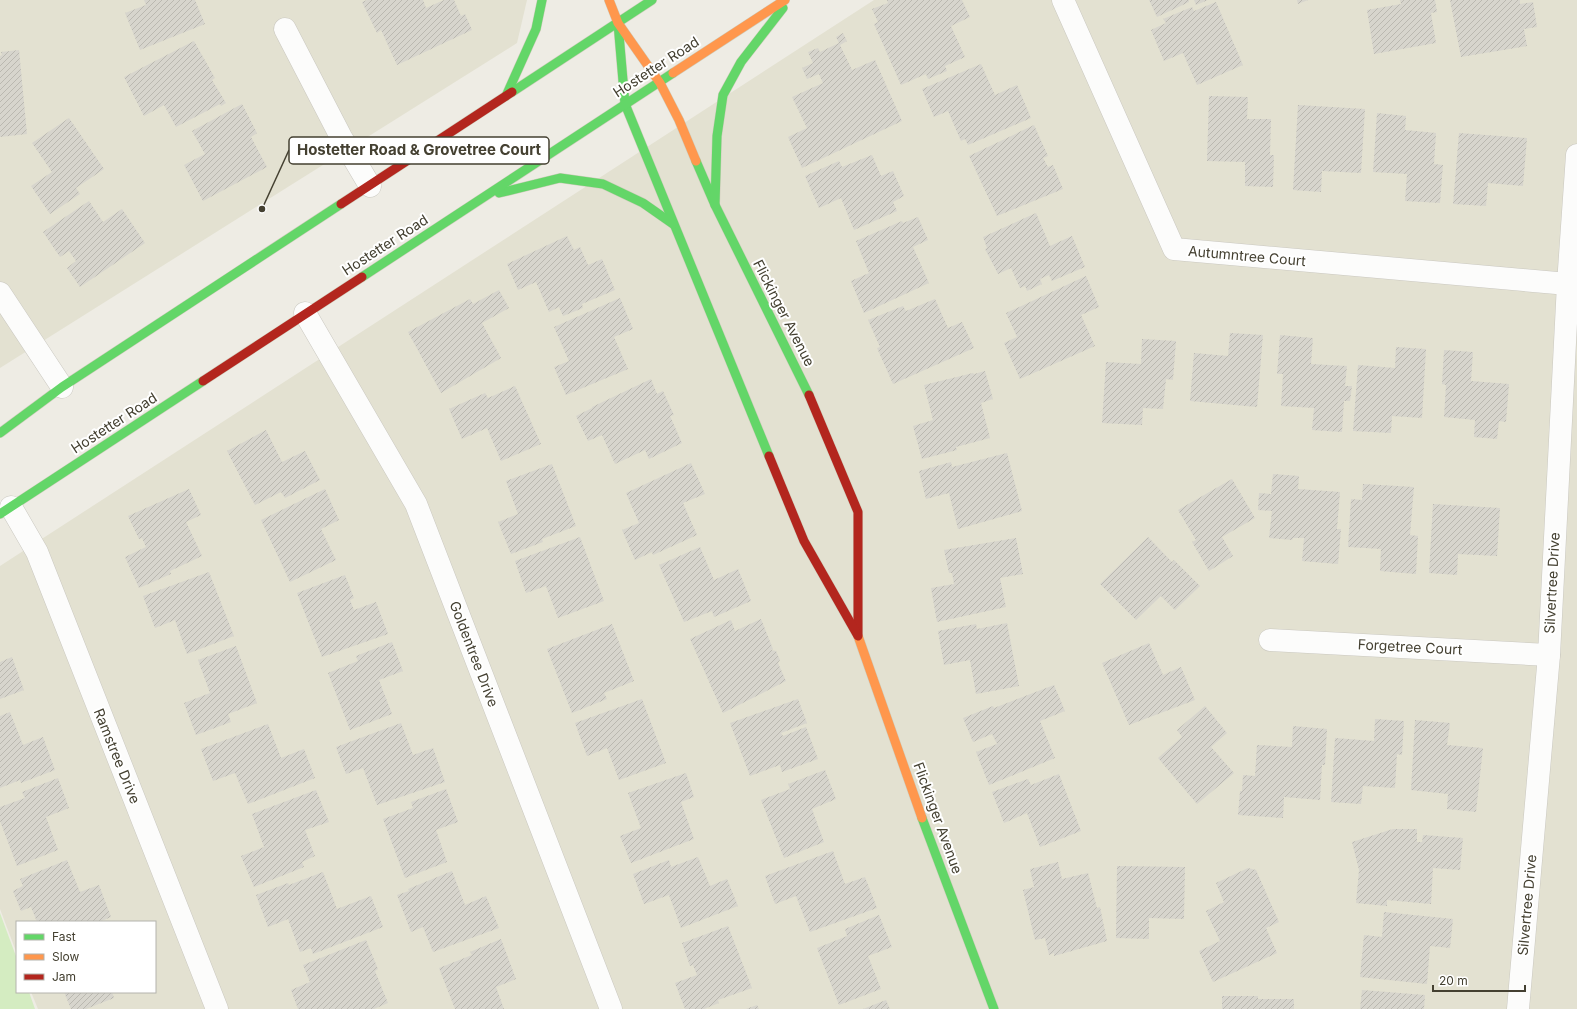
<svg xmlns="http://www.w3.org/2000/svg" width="1577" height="1009" font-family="Inter,sans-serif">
	<defs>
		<pattern id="building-hatch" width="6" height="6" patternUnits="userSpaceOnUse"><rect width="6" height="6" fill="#d7d5cd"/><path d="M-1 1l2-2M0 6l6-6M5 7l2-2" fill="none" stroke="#bab8b0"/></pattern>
	</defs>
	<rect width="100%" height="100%" fill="#eeece4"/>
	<g fill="#e3e1d1">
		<polygon points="0,0 527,0 517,43 0,368"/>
		<polygon points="874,0 1577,0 1577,1009 38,1009 31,992 155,992 155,922 17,922 17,954 0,909 0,566"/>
	</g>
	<polygon fill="#d4ecc1" points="0,913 17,959 17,992 29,992 35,1009 0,1009"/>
	<g fill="url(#building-hatch)">
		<polygon points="144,0 195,0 205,24 140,50 125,13 146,5"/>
		<polygon points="367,0 423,0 426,8 444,0 454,0 461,16 465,14 472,30 397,65 381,30 377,33 362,2"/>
		<polygon points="887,0 962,0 970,17 951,26 965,57 945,66 947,71 928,79 926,74 901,85 874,24 878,22 872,9 888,3"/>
		<polygon points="1149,0 1189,0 1189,2 1157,17"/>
		<polygon points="1194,0 1208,0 1196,5"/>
		<polygon points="1297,0 1308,0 1298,4"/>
		<polygon points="1400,0 1435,0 1437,12 1431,13 1436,43 1374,54 1367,10 1401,4"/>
		<polygon points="1450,0 1520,0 1520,4 1533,2 1537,27 1524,29 1527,46 1461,57"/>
		<polygon points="1216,2 1243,65 1197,85 1183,53 1164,61 1151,30 1166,23 1163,19 1192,7 1194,11"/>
		<polygon points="843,33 847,41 840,45 852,70 875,60 902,121 802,168 788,137 807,128 792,97 823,83 819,74 807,79 802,68 813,63 808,52 818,48 820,52 839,43 836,37"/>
		<polygon points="194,41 215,78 212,80 226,103 221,106 220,104 176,127 164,105 144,116 124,77"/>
		<polygon points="19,50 27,134 0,137 0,56 2,55 1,52"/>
		<polygon points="981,64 995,95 1017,85 1031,118 968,145 965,139 961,141 948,111 934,117 922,89"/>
		<polygon points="1209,96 1248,97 1247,119 1271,119 1270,155 1274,155 1273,187 1245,186 1245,162 1207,161"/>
		<polygon points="242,104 257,133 251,137 267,167 203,201 184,165 205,154 192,131"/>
		<polygon points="1298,105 1365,109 1361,173 1322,171 1321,192 1293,190"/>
		<polygon points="1377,113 1406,116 1405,130 1436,133 1434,164 1443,165 1440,203 1405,201 1407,174 1373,172"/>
		<polygon points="69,118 104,169 76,188 80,194 50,214 31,186 52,172 32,143"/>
		<polygon points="1034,125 1048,156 1043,158 1048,167 1053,165 1063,189 997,216 969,156"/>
		<polygon points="1459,133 1527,138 1523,186 1488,183 1486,206 1453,204"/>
		<polygon points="872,155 881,176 893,171 904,196 893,202 897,211 854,230 841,198 819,208 805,176 839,161 842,167"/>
		<polygon points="89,201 103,222 122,209 145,243 80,287 67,268 76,261 69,251 60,257 43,232"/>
		<polygon points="1036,213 1050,246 1072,236 1085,267 1052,281 1049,275 1040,279 1042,284 1027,291 1025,286 1020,288 1011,268 998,274 985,249 987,248 983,237"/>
		<polygon points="918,217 928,240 913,247 929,283 864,313 851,281 869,273 856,241 902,221 903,223"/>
		<polygon points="567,236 574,250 580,247 588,265 602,259 615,290 582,304 583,308 563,316 559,307 549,312 536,282 518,290 507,264"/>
		<polygon points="1086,276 1099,307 1081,315 1095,346 1020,379 1004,343 1017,337 1006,313"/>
		<polygon points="499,290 509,308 482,323 501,358 441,393 408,332 470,299 473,304"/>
		<polygon points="620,298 633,329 614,337 628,369 566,395 554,367 569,361 554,327"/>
		<polygon points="935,299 948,328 962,322 974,348 893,384 877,348 880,347 868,320 903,306 906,311"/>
		<polygon points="1230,333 1263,335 1257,407 1190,401 1194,353 1228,356"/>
		<polygon points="1280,335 1313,338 1311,364 1347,366 1345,386 1352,386 1350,401 1344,401 1342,432 1312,430 1314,408 1281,406 1283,374 1277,374"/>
		<polygon points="1142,339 1176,341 1173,380 1166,379 1163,409 1143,408 1142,425 1102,423 1106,362 1141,364"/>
		<polygon points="1396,347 1426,349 1422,418 1392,416 1391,433 1353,431 1358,365 1395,368"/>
		<polygon points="1444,350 1473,352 1471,381 1509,384 1506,422 1499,421 1497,439 1474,437 1475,420 1444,417 1446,385 1442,384"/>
		<polygon points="985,371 993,399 981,403 990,438 956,447 957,450 922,459 913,426 933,420 924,385 973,373 974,374"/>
		<polygon points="651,379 657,394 663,391 674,415 670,416 682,443 649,459 645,450 615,464 602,435 588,441 576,416 592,408 592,407"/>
		<polygon points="515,386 541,444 501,461 487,428 462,439 449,409 485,393 488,398"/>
		<polygon points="266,430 282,462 305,451 320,480 285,498 281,492 255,505 227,451"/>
		<polygon points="1007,453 1022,511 958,529 949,493 926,499 919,471 951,462 952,467"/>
		<polygon points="691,463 705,494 683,503 697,535 653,555 652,552 635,560 622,530 639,523 626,493"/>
		<polygon points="552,464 576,526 542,539 543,542 511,554 498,522 518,514 506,481"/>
		<polygon points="1273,474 1299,476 1298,489 1340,492 1337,529 1341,529 1338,564 1302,561 1304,538 1293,538 1292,540 1269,538 1272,511 1258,510 1259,493 1271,494"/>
		<polygon points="1232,479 1255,518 1222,537 1233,556 1209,571 1192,542 1196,540 1178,510"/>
		<polygon points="1363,484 1414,487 1410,535 1418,536 1416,574 1380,571 1381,549 1348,547 1351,499 1362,500"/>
		<polygon points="189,489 201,515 186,522 202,556 170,571 171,574 139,588 125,557 146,547 142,538 139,539 128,516"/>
		<polygon points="325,489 339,520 321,529 336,560 290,582 261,520"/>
		<polygon points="1433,504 1500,508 1497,556 1458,554 1457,575 1429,573"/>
		<polygon points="580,537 604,601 558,618 546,586 526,593 515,561"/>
		<polygon points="1148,537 1172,562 1174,560 1200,586 1175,610 1161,596 1136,620 1100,584"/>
		<polygon points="1016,538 1023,574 1000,578 1006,607 937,622 931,588 954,584 952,573 949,573 944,550"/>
		<polygon points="700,547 714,580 738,569 751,601 714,617 712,611 684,622 659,565"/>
		<polygon points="209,572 234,636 187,654 175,620 155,628 143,596"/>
		<polygon points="345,575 354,598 350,600 354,610 376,602 388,634 322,657 297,593"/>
		<polygon points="761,619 773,649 771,650 776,651 780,660 778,663 786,681 723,713 690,639 731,620 735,631"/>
		<polygon points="1007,623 1019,686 976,694 970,660 944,665 938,631 976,624 977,629"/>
		<polygon points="612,624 634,681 604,693 607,699 572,713 547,649"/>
		<polygon points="392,642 403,671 379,680 392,714 350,730 328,673 358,661 356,656"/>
		<polygon points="1149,643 1163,675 1181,667 1195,700 1129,725 1102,663"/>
		<polygon points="236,646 257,703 228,714 231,722 196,735 184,703 210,693 198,660"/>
		<polygon points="12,657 24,690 0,699 0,662"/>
		<polygon points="1054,685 1065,711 1040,721 1055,758 989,785 976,752 997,744 992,734 973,742 963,718 993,706 994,708"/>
		<polygon points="642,699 666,763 619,780 607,748 587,756 575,723"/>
		<polygon points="798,699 807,723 781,733 783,736 806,727 818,759 782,772 780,765 750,776 730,723"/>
		<polygon points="1205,706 1227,733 1211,747 1234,773 1197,804 1158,758 1182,737 1177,730"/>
		<polygon points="10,712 23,745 43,737 55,770 21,783 20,780 0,788 0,716"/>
		<polygon points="1375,719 1404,721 1402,755 1397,754 1395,788 1363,786 1361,804 1331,802 1335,738 1374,741"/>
		<polygon points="1415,720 1450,723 1447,745 1483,748 1476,812 1447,809 1448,794 1411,790"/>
		<polygon points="401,723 413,755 433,748 445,782 377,805 363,768 346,774 336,747"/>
		<polygon points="268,724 281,758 304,749 315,778 248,804 235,773 213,781 201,749"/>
		<polygon points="1293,726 1327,729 1325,765 1322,765 1320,800 1284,797 1283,818 1238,815 1240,791 1242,791 1243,775 1255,776 1257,745 1292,747"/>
		<polygon points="825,770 836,799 812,809 824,842 784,858 761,800 790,789 788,784"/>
		<polygon points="686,773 694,797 681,802 694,839 631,863 620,836 641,828 628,793"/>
		<polygon points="1059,774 1081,831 1040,847 1027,813 1004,823 992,792 1028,779 1031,785"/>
		<polygon points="58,778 69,808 46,817 58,850 17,866 0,821 0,807 25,798 22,792"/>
		<polygon points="446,789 458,822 436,830 447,862 405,878 383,819 413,808 411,802"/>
		<polygon points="316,790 329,822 305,830 315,856 302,862 304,867 254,887 241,856 264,847 252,814"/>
		<polygon points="1393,829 1417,829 1417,842 1422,842 1423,835 1463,838 1460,870 1433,868 1431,904 1387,900 1387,906 1356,903 1359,870 1352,842"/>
		<polygon points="833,851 845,884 865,877 877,908 810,932 796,896 775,904 765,876"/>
		<polygon points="698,857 710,886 727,879 738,906 681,928 669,895 644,904 633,874 669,860 671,867"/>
		<polygon points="67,860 80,892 99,885 111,917 99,922 37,922 31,907 21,911 13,891 23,886 20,879"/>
		<polygon points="1058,862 1062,879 1088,873 1097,908 1100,907 1107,941 1054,956 1054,953 1049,955 1045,938 1035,940 1023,890 1034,887 1030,869"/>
		<polygon points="1117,866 1185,867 1184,919 1149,918 1149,939 1116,938"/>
		<polygon points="1248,868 1256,870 1279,922 1266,928 1277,953 1213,982 1199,951 1220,941 1206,911 1224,902 1216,883"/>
		<polygon points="452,871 465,905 486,896 499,928 433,952 423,927 411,932 397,895 409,891 408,889"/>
		<polygon points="323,872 337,909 371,896 383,927 313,954 311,948 300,952 288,919 268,927 256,895 288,883 289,885"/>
		<polygon points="1384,912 1453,919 1450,948 1430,946 1427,984 1360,977 1364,935 1382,937"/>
		<polygon points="879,915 892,947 868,956 881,989 839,1005 817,948 847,936 845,929"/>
		<polygon points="728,926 752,988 718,1000 719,1003 704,1009 685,1009 675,983 697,975 693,965 690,966 682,943"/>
		<polygon points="501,939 516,979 496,987 504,1009 455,1009 439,968 472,955 470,952"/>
		<polygon points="366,940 378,969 375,971 388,1003 374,1009 298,1009 291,990 310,982 303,965"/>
		<polygon points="1362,990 1425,995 1424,1009 1360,1009"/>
		<polygon points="64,992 112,992 114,998 86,1009 71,1009"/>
		<polygon points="1222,996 1258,996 1258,999 1294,999 1294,1009 1222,1009"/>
		<polygon points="886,1000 890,1009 863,1009"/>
		<polygon points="757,1005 759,1009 746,1009"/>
	</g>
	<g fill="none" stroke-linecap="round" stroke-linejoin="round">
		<g stroke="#cac8c0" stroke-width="23">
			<g id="street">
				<polyline points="1063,0 1174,249 1568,284"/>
				<polyline points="285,29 341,137 370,186"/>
				<polyline points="0,293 62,387"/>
				<polyline points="305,313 416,504 611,1009"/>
				<polyline points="11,507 37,552 217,1009"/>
				<polyline points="1270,640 1549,655"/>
				<polyline points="1518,1009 1549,655 1568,284 1577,155"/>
			</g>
		</g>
		<g stroke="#ceccbb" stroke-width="10">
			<g id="fast">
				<polyline points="618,23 625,104 769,456"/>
				<polyline points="512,92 652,0"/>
				<polyline points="506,96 536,29 542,0"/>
				<polyline points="696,161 715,205 809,395"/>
				<polyline points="499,193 560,178 603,184 643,203 673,224"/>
				<polyline points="715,205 717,136 723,95 741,62 783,8"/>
				<polyline points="362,277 673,73"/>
				<polyline points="0,433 62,387 341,204"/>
				<polyline points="0,514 203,381"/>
				<polyline points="922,818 994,1009"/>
			</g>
		</g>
		<g stroke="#ceccbb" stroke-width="10">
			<g id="slow">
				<polyline points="609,0 618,23 660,83 679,120 696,161"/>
				<polyline points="673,73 785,0"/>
				<polyline points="858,636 922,818"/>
			</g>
		</g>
		<g stroke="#ceccbb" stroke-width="10">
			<g id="jam">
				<polyline points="341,204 512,92"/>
				<polyline points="203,381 362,277"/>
				<polyline points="809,395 858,512 858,634"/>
				<polyline points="769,456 804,541 858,636"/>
			</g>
		</g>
		<use href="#street" stroke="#fcfcfb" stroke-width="22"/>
		<use href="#fast" stroke="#63d668" stroke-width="9"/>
		<use href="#slow" stroke="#ff974d" stroke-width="9"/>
		<use href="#jam" stroke="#b3261e" stroke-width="9"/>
	</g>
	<g text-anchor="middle" stroke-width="4" stroke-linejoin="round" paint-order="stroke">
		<g font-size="14" fill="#444031" stroke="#fff">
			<text transform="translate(656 67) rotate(-33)" y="5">Hostetter Road</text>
			<text transform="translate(385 245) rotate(-33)" y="5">Hostetter Road</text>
			<text transform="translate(1247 256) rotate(5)" y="5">Autumntree Court</text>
			<text transform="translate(784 313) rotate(63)" y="5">Flickinger Avenue</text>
			<text transform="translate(114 423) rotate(-33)" y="5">Hostetter Road</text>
			<text transform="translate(1552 583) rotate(-87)" y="5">Silvertree Drive</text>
			<text transform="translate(1410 647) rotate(3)" y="5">Forgetree Court</text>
			<text transform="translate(474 654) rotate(69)" y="5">Goldentree Drive</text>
			<text transform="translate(117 756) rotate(68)" y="5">Ramstree Drive</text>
			<text transform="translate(938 818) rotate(70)" y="5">Flickinger Avenue</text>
			<text transform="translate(1527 905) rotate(-85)" y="5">Silvertree Drive</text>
		</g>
	</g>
	<path fill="none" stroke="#444031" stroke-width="1.5" d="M262 209L289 150"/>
	<circle fill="#444031" stroke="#fff" stroke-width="1.5" cx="262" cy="209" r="4"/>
	<rect fill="#fff" stroke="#444031" stroke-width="1.5" x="289" y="137" width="260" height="27" rx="4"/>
	<g font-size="15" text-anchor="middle" font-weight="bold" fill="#444031">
		<text x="419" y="155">Hostetter Road &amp; Grovetree Court</text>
	</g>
	<rect x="16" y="921" width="140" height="72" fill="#ffffff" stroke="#b4b3ad"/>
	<rect x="24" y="934" width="20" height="6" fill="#63d668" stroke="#b4b3ad"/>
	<text x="52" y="941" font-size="12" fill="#444031">Fast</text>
	<rect x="24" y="954" width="20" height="6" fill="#ff974d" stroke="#b4b3ad"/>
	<text x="52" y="961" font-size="12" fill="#444031">Slow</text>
	<rect x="24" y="974" width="20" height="6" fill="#b3261e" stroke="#b4b3ad"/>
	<text x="52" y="981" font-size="12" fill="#444031">Jam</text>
	<path d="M1433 985v6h92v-6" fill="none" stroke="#444031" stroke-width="2"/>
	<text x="1439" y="985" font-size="12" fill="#444031" stroke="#ffffff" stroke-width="3" paint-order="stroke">20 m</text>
</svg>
